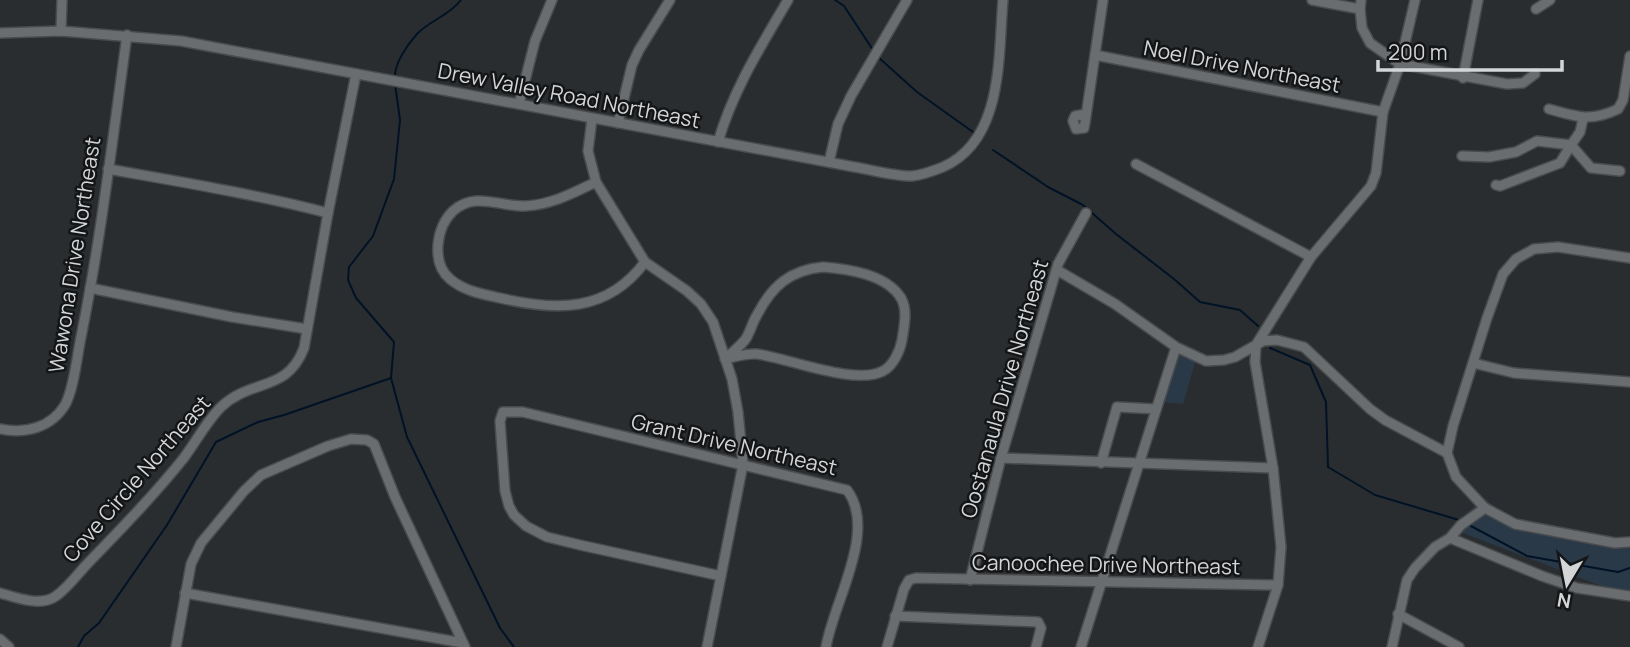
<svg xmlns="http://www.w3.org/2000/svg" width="1630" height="647" font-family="Manrope,sans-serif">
	<rect width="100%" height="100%" fill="#2a2d2f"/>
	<g fill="#2a3948">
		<polygon points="1177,350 1196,359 1183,404 1162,402"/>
		<polygon points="1484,498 1514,522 1630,543 1630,597 1450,528"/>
	</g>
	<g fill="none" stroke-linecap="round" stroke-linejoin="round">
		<g stroke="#001226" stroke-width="2">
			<polyline points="835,0 844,6 873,50"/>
			<polyline points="878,57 917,92 973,132"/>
			<path d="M395,78c-1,-14 12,-33 22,-44 13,-14 32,-18 44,-34"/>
			<polyline points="395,84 400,120 394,179 373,236 349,267 348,280 356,298 394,342 391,378 407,437 500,628 514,647"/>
			<polyline points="993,150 1048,187 1083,205 1116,234 1174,279 1200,302 1240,310 1258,326"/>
			<polyline points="1270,348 1310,365 1326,402 1328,467 1375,495 1459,520"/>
			<polyline points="1469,525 1527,556 1618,572 1630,568"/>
			<polyline points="78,647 84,636 99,623 167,525 216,442 258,422 284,415 391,378"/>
		</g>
		<g stroke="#494b4d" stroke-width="12">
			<g id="minor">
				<polyline points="1312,0 1360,9"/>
				<polyline points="1361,0 1360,9 1362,28 1370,43 1400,64 1507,84 1523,83 1535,74"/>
				<polyline points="1536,9 1550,0"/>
				<polyline points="61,31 62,0"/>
				<path d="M0,33l61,-2 120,10 668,125c20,3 42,10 63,10 11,-1 21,-5 31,-9 61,-27 55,-111 60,-167"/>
				<polyline points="1095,55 1383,112"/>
				<polyline points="1463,78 1478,0"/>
				<polyline points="519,104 535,41 552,0"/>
				<path d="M1549,109c28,8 42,13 69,0l5,-9 7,-44"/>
				<polyline points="1086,114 1075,116 1073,121 1076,129 1084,128 1085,123 1103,0"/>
				<polyline points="592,119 588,151 596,182 645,262 687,291 701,304 713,322 732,379 738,412 743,464 707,647"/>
				<polyline points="618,123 632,65 639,50 670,0"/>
				<path d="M718,142c15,-52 43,-96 70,-142"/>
				<polyline points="1462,156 1489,157 1516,152 1537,141 1571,145 1580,132 1583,119"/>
				<polyline points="829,162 838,124 851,96 907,0"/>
				<polyline points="1136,164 1311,257"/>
				<path d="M108,169c73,13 147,25 220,44"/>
				<path d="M596,182c-23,11 -45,23 -71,24 -25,1 -50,-15 -72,5 -17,16 -22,52 -3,68 14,12 32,15 50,19 56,13 107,15 145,-36"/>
				<polyline points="1496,185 1500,186 1560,163 1571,145 1591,168 1620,171"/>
				<polyline points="1630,258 1558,247 1534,249 1516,259 1503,274 1487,318 1453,426 1447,453 1456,477 1485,508 1515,524 1615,543 1630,542"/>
				<path d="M823,267c25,2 63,7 78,31 7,12 3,29 1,42 -2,11 -9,26 -19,31 -27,15 -95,-13 -126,-17 -10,-1 -22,3 -32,5 7,-6 14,-12 20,-19 5,-7 7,-17 12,-25 15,-29 33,-45 66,-48z"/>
				<polyline points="1057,270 1115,304 1176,347 1206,361 1224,360 1235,357 1263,341 1277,340 1304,347 1370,409 1385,420 1447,453"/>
				<polyline points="90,288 232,317 307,329"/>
				<polyline points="1473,363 1514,373 1630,382"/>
				<path d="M0,429c25,5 51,-1 65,-24 9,-16 12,-49 16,-68 20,-99 32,-201 46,-302"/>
				<polyline points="1001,458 1273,468"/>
				<polyline points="1101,463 1117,407 1156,409"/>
				<polyline points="1450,538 1542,576 1577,588 1630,596"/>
				<path d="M721,576l-141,-31 -33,-8 -21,-11 -12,-11 -5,-9 -4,-15 -5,-70 3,-9h20l324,78c31,41 -14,113 -21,157"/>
				<polyline points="970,580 1001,458 1058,264 1086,213"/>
				<path d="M0,593c17,5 41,14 56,3 13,-9 23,-24 34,-35 32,-33 64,-66 93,-102 13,-17 23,-37 38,-52 30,-29 66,-14 83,-59l24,-135 28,-139"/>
				<polyline points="185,593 463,643"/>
				<polyline points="1398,614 1459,647"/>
				<polyline points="895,616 1038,622 1041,628 1036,647"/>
				<polyline points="0,639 9,647"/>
				<polyline points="176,647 191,564 201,543 244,491 261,475 328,446 351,439 367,440 374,444 395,497 465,647"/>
				<polyline points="887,647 904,589 909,580 916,578 1278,585"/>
				<polyline points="1081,647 1176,347"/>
				<polyline points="1258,647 1278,585 1281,547 1273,468 1255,362 1256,345 1311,257 1371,186 1376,173 1383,112 1400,64 1415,0"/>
				<polyline points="1392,647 1407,580 1415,568 1435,547 1450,538 1461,525 1485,508"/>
			</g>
		</g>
		<use href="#minor" stroke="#6a6d6f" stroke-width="9"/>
	</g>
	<g text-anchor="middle" stroke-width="5" stroke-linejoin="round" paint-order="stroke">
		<g font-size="21" fill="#d3d5d7" stroke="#141516">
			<text transform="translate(1242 67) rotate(11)" y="7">Noel Drive Northeast</text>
			<text transform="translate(569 96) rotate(11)" y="7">Drew Valley Road Northeast</text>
			<text transform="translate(75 255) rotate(-81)" y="7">Wawona Drive Northeast</text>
			<text transform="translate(1005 389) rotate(-74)" y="7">Oostanaula Drive Northeast</text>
			<text transform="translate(734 445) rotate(13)" y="7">Grant Drive Northeast</text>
			<text transform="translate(137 479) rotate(-49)" y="7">Cove Circle Northeast</text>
			<text transform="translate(1106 565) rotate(1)" y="7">Canoochee Drive Northeast</text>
		</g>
	</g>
	<g transform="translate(1567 584) rotate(190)" stroke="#141516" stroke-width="5" paint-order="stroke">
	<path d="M0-5L12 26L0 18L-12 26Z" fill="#d3d5d7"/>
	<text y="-10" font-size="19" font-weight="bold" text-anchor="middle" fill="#d3d5d7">N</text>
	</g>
	<path d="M1378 60v10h184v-10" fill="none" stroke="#d3d5d7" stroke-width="3.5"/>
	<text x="1388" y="60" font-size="21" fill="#d3d5d7" stroke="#141516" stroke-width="5" paint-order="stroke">200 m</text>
</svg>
